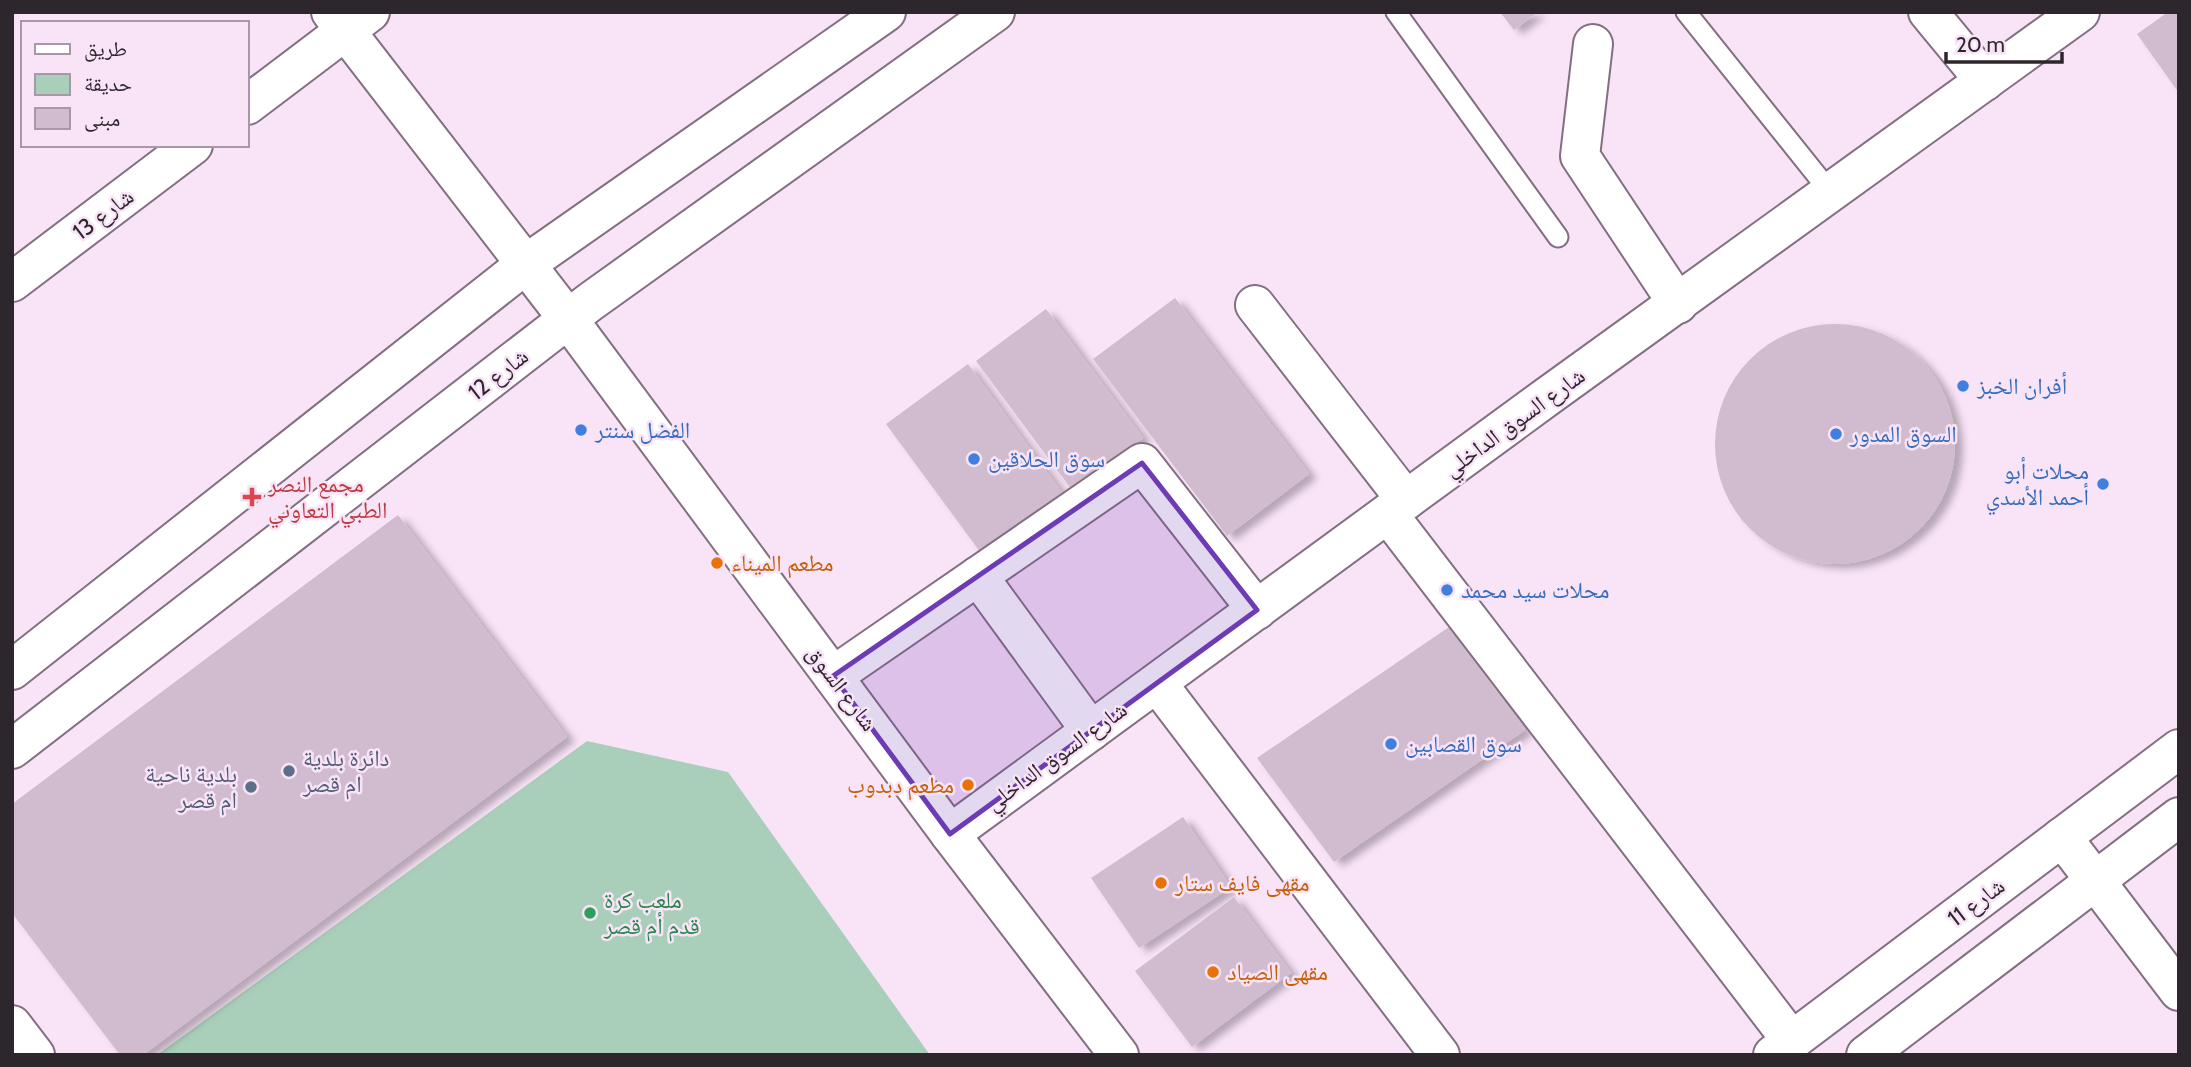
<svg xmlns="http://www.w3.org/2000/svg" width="2191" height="1067" font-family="Cabin,'Noto Naskh Arabic',sans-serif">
	<defs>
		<filter id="shadow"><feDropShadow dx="8" dy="4.5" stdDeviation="3.5" flood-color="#0004"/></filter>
	</defs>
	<rect width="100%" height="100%" fill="#f9e3f7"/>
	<polygon fill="#a9cfba" points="587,741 728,772 930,1055 157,1055"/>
	<g fill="#d1bccf" filter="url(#shadow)">
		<polygon points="1500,12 1538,12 1514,30"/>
		<polygon points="2168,12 2179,12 2179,93 2137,34"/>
		<polygon points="1175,298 1309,474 1227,536 1093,359"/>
		<polygon points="1046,309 1143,438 1072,490 976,361"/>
		<circle cx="1835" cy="444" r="120"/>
		<polygon points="968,364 1062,493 981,553 886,424"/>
		<polygon points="398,515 567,737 143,1055 120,1055 12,913 12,804"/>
		<polygon points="1449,627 1525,730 1334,862 1257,758"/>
		<polygon points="1183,817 1231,887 1139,948 1091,878"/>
		<polygon points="1234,897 1291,973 1192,1047 1135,971"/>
	</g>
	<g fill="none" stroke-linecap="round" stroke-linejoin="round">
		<g stroke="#826f81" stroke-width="23">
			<g id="lane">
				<polyline points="1396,12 1558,237"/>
				<polyline points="1686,12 1831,193"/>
			</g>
		</g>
		<g stroke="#826f81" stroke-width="42">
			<g id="street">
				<polyline points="331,12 568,319 950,834 1119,1055"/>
				<polyline points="1928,12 1985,81"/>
				<polyline points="1593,44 1580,156 1678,304"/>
				<polyline points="247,105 370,12"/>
				<polyline points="12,282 193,145"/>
				<polyline points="1255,305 1406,500"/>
				<polyline points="1388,514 1792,1041"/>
				<polyline points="978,576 1091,731"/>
				<polyline points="833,676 1142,463 1257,610"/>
				<polyline points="1157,683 1440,1055"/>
				<polyline points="950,834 1548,396 2080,12"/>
				<polyline points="2062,837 2179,991"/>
				<polyline points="12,1025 35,1055"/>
			</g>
		</g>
		<g stroke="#826f81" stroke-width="42">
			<g id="secondary">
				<polyline points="12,670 526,264 886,12"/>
				<polyline points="12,749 590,302 995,12"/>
				<polyline points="1773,1055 2179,749"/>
				<polyline points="1866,1055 2179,817"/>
			</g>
		</g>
		<use href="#lane" stroke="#fff" stroke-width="19"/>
		<use href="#street" stroke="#fff" stroke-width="38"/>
		<use href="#secondary" stroke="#fff" stroke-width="38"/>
	</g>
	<path fill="#6d3bb3" fill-opacity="0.2" stroke="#6d3bb3" stroke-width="5" stroke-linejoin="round" d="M1142,463l115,147 -307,224 -117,-158z"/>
	<g fill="#3f7fe0" stroke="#f9e3f7" stroke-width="2.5">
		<circle cx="1963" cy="386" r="7"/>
		<circle cx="581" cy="430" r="7"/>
		<circle cx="1836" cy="434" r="7"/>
		<circle cx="974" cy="459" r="7"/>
		<circle cx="2103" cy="484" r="7"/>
		<circle cx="1447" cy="590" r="7"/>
		<circle cx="1391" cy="744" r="7"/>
	</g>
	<path fill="#e0444e" stroke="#f9e3f7" stroke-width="2.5" d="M248.5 486.5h7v7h7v7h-7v7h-7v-7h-7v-7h7z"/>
	<g fill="#e8710a" stroke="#f9e3f7" stroke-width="2.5">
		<circle cx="717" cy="563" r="7"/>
		<circle cx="968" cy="785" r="7"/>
		<circle cx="1161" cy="883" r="7"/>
		<circle cx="1213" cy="972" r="7"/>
	</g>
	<g fill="#5c6f8a" stroke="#f9e3f7" stroke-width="2.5">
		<circle cx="289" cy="771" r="7"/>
		<circle cx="251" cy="787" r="7"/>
	</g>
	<circle fill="#2e9e5b" stroke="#f9e3f7" stroke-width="2.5" cx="590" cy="913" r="7"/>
	<g text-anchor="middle" stroke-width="5" stroke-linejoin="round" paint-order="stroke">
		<g font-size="23" fill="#2e262d" stroke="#f9e3f7">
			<text transform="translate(103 214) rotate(-37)" y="8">شارع 13</text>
			<text transform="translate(498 374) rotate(-38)" y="8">شارع 12</text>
			<text transform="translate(1514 422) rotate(-36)" y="8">شارع السوق الداخلي</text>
			<text transform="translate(842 688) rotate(53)" y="8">شارع السوق</text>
			<text transform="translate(1056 756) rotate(-36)" y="8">شارع السوق الداخلي</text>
			<text transform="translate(1976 902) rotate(-37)" y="8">شارع 11</text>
		</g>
		<g font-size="23" fill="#366cbe" stroke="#f9e3f7" text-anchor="start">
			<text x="1977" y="394">أفران الخبز</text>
			<text x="595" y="438">الفضل سنتر</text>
			<text x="1850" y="442">السوق المدور</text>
			<text x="988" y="467">سوق الحلاقين</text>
			<text x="2089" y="479" text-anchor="end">محلات أبو<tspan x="2089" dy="26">أحمد الأسدي</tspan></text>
			<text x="1461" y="598">محلات سيد محمد</text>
			<text x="1405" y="752">سوق القصابين</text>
		</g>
		<g font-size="23" fill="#be3a42" stroke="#f9e3f7" text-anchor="start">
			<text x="268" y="492">مجمع النصر<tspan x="268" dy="26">الطبي التعاوني</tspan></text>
		</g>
		<g font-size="23" fill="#c56008" stroke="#f9e3f7" text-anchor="start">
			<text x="731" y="571">مطعم الميناء</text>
			<text x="954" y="793" text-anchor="end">مطعم دبدوب</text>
			<text x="1175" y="891">مقهى فايف ستار</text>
			<text x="1227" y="980">مقهى الصياد</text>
		</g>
		<g font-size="23" fill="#4e5e75" stroke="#f9e3f7" text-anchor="start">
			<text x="303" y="766">دائرة بلدية<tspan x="303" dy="26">ام قصر</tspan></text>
			<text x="237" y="782" text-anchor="end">بلدية ناحية<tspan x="237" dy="26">ام قصر</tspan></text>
		</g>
		<g font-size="23" fill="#27864d" stroke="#f9e3f7" text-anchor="start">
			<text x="604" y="908">ملعب كرة<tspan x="604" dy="26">قدم أم قصر</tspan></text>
		</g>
	</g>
	<rect width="2191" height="1067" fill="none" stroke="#2e262d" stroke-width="28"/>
	<rect x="21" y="21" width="228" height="126" fill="#f9e3f7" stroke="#a897a6" stroke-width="2"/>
	<rect x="35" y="44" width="35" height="10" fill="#ffffff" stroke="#a897a6" stroke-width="2"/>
	<text x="84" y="56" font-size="21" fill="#2e262d">طريق</text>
	<rect x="35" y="74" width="35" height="21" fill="#a9cfba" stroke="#a897a6" stroke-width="2"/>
	<text x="84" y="91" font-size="21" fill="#2e262d">حديقة</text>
	<rect x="35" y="108" width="35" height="21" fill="#d1bccf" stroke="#a897a6" stroke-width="2"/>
	<text x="84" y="126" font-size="21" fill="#2e262d">مبنى</text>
	<path d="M1946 52v10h116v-10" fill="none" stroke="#2e262d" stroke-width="3.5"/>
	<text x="1956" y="52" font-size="21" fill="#2e262d" stroke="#f9e3f7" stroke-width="5" paint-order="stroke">20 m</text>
</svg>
